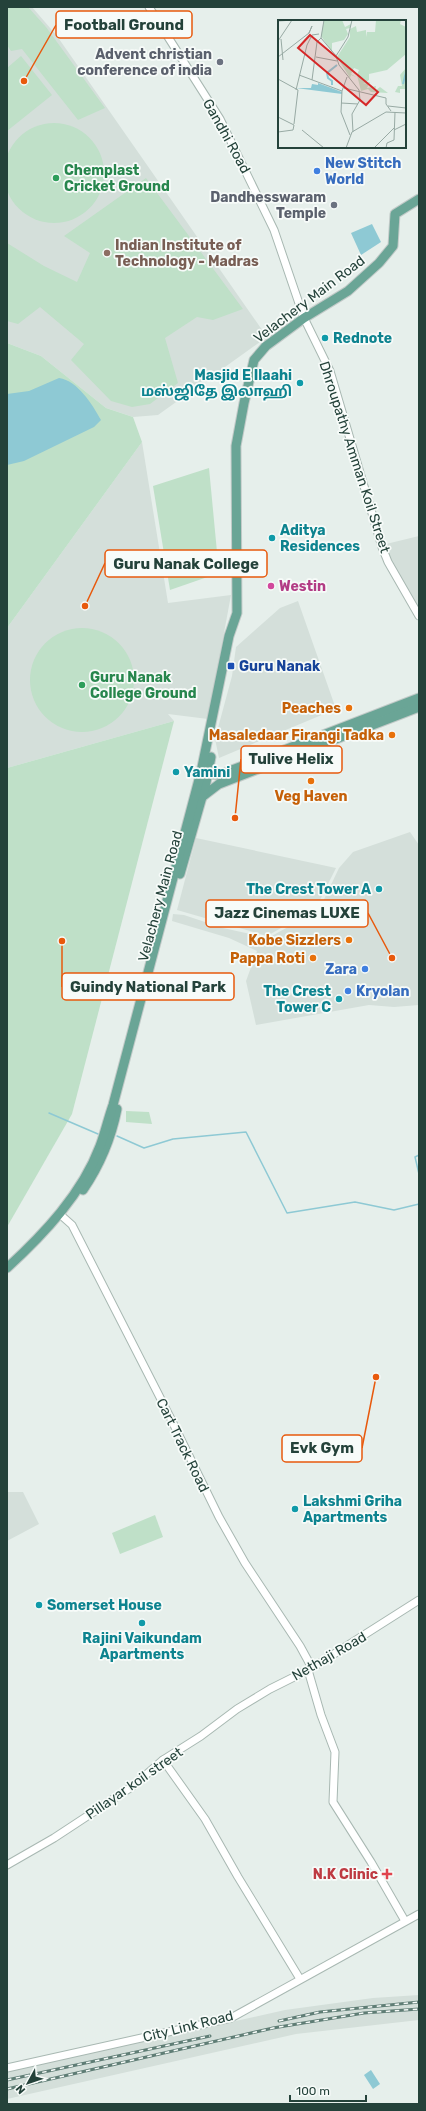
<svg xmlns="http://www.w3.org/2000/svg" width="426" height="2111" font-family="Rubik,'Noto Sans Tamil',sans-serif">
	<rect width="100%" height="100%" fill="#e6efeb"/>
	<g fill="#d4dfda">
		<polygon points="7,7 32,7 57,36 267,337 158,415 133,417 106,408 41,356 7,343"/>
		<polygon points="142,442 168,603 231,595 208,719 168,714 174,721 7,768 7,628"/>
		<polygon points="419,536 419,609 382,545"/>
		<polygon points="298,601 336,709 219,758 215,739 232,676 236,647 280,608"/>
		<polygon points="410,832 419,845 419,1005 394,1007 369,1005 256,1025 246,981 257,951 229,938 172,921 173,914 184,915 223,928 268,938 319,910 339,868 353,852"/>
		<polygon points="196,838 336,868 316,908 267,936 177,910"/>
		<polygon points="7,1492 23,1492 39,1524 7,1541"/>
		<polygon points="419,1995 419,2020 296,2034 7,2099 7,2072 285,2010 373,1998"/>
	</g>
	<g fill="#bfe0c8">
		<polygon points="7,7 28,7 46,27 105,108 78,120 22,49 11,51 7,45"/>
		<polygon points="21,56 52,95 7,131 7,68"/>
		<circle cx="54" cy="173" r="50"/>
		<polygon points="146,178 243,309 213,320 197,317 165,338 178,383 150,404 132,407 111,401 71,360 84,344 40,307 18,324 7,321 7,243 44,266 77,282 90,253 64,236"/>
		<polygon points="7,343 41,356 106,408 133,417 142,442 7,628"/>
		<polygon points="209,468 219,573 170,590 153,486"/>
		<circle cx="82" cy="680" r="52"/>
		<polygon points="174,721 72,1114 7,1227 7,768"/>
		<polygon points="126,1111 149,1112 152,1124 126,1122"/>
		<polygon points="155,1515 163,1537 120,1554 112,1533"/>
	</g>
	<g fill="#8ec9d4">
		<polygon points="372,224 381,242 361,255 351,233"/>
		<path d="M59,378c19,3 33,26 42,42l-7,7 -70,34 -17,4v-71l22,-3z"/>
		<polygon points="371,2070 380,2084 373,2089 364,2075"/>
	</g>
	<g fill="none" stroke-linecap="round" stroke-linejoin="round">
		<g stroke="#8ec9d4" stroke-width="1.5">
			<polyline points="49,1113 98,1134"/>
			<polyline points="117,1136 144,1148 173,1139 246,1132 287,1213 355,1202 394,1210 419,1204"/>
			<polyline points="419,1155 415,1157 419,1174"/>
		</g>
		<g stroke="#a8b8b2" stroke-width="9">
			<g id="minor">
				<polyline points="149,7 220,119 274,230 304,318 330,371 382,547 388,562 419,616"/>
				<polyline points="63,1217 72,1225 170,1417 219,1517 245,1563 300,1646 312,1668"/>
				<polyline points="308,1670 321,1715 335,1752 333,1802 371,1862 405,1921"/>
				<polyline points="163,1760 205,1819 238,1877 300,1979"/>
				<polyline points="7,1865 54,1838 133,1786 163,1760 201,1736 237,1709 270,1689 312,1668 419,1600"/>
				<polyline points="7,2068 231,2018 419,1914"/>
			</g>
		</g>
		<g stroke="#c2cac8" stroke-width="11">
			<g id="major">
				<polyline points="203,773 219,775 419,698"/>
				<polyline points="202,797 219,784 419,707"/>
				<polyline points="180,874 206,783 211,757"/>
				<path d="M83,1190c17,-25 28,-51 34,-81"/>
				<path d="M7,1268c37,-34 75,-74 93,-122 5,-13 8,-27 13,-41l88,-333 28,-136 8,-23 -1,-167 8,-43 10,-43 12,-14 38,-28 44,-27 31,-28 14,-17 2,-32 24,-15"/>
			</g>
		</g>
		<use href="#minor" stroke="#fff" stroke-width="7"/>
		<use href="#major" stroke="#6aa596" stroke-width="9"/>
		<g stroke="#5f7d75" stroke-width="3">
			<g id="rail">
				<polyline points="279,2021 320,2012 419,2002"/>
				<polyline points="7,2080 210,2036"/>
				<polyline points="7,2089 273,2028 364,2013 419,2009"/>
			</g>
		</g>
		<use href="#rail" stroke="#f7fbf9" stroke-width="1.5" stroke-dasharray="4.5" stroke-linecap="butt"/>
	</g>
	<g fill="#6b7280" stroke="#f7fbf9" stroke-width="1.5">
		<circle cx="220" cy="62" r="4"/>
		<circle cx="334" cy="205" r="4"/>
	</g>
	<g fill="#3f7fe0" stroke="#f7fbf9" stroke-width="1.5">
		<circle cx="317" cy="171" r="4"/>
		<circle cx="365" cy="969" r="4"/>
		<circle cx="348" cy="991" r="4"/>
	</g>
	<g fill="#2e9e5b" stroke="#f7fbf9" stroke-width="1.5">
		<circle cx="56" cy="178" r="4"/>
		<circle cx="82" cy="685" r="4"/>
	</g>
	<circle fill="#8d6e63" stroke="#f7fbf9" stroke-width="1.5" cx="107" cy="253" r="4"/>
	<g fill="#0f9aa8" stroke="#f7fbf9" stroke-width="1.5">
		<circle cx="325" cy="338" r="4"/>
		<circle cx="300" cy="383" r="4"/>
		<circle cx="272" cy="538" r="4"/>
		<circle cx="176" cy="772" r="4"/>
		<circle cx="379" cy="889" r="4"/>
		<circle cx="339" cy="999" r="4"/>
		<circle cx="295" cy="1509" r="4"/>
		<circle cx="39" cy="1605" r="4"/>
		<circle cx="142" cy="1623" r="4"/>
	</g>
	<circle fill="#d1479c" stroke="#f7fbf9" stroke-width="1.5" cx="271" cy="586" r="4"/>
	<rect fill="#1a4fb4" stroke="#f7fbf9" stroke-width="1.5" x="227" y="662" width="8" height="8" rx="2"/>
	<g fill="#e8710a" stroke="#f7fbf9" stroke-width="1.5">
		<circle cx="349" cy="708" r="4"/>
		<circle cx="392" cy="735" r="4"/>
		<circle cx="311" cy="781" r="4"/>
		<circle cx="349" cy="940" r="4"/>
		<circle cx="313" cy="958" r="4"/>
	</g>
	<path fill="#e0444e" stroke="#f7fbf9" stroke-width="1.5" d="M385 1868h4v4h4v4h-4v4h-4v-4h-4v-4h4z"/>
	<g text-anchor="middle" stroke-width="3.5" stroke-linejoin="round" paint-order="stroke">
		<g font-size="14" font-weight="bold" fill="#5b616d" stroke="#f7fbf9" text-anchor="end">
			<text x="212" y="59">Advent christian<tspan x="212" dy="16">conference of india</tspan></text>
			<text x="326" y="202">Dandhesswaram<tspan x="326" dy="16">Temple</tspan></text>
		</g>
		<g font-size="14" fill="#24423a" stroke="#f7fbf9">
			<text transform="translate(227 136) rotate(61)" y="5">Gandhi Road</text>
			<text transform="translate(309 299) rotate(-37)" y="5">Velachery Main Road</text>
			<text transform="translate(355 457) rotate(72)" y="5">Dhroupathy Amman Koil Street</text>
			<text transform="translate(160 896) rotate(-75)" y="5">Velachery Main Road</text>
			<text transform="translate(183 1445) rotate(64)" y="5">Cart Track Road</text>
			<text transform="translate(329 1656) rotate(-30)" y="5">Nethaji Road</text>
			<text transform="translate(134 1783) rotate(-35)" y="5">Pillayar koil street</text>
			<text transform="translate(188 2026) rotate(-14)" y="5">City Link Road</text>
		</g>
		<g font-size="14" font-weight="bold" fill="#366cbe" stroke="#f7fbf9" text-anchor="start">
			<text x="325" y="168">New Stitch<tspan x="325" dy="16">World</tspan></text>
			<text x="357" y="974" text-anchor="end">Zara</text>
			<text x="356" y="996">Kryolan</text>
		</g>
		<g font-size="14" font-weight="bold" fill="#27864d" stroke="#f7fbf9" text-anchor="start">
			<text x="64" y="175">Chemplast<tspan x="64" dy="16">Cricket Ground</tspan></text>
			<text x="90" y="682">Guru Nanak<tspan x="90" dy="16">College Ground</tspan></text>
		</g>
		<g font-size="14" font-weight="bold" fill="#785e54" stroke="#f7fbf9" text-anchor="start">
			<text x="115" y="250">Indian Institute of<tspan x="115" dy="16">Technology - Madras</tspan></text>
		</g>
		<g font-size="14" font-weight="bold" fill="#0d838f" stroke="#f7fbf9" text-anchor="start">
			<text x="333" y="343">Rednote</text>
			<text x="292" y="380" text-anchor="end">Masjid E Ilaahi<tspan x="292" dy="16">மஸ்ஜிதே இலாஹி</tspan></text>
			<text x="280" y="535">Aditya<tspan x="280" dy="16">Residences</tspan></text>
			<text x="184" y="777">Yamini</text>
			<text x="371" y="894" text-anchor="end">The Crest Tower A</text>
			<text x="331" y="996" text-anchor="end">The Crest<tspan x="331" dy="16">Tower C</tspan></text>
			<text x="303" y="1506">Lakshmi Griha<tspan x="303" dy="16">Apartments</tspan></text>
			<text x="47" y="1610">Somerset House</text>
			<text x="142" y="1643" text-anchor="middle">Rajini Vaikundam<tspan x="142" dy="16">Apartments</tspan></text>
		</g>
		<g font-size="14" font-weight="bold" fill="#b23c85" stroke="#f7fbf9" text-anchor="start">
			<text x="279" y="591">Westin</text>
		</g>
		<g font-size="14" font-weight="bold" fill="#164399" stroke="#f7fbf9" text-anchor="start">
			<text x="239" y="671">Guru Nanak</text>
		</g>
		<g font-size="14" font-weight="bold" fill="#c56008" stroke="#f7fbf9" text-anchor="end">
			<text x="341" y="713">Peaches</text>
			<text x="384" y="740">Masaledaar Firangi Tadka</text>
			<text x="311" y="801" text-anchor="middle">Veg Haven</text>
			<text x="341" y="945">Kobe Sizzlers</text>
			<text x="305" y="963">Pappa Roti</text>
		</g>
		<g font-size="14" font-weight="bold" fill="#be3a42" stroke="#f7fbf9" text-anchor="end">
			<text x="378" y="1879">N.K Clinic</text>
		</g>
	</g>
	<g transform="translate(278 20)">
		<rect width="128" height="128" fill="#e6efeb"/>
		<path d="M46,0h18l3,7 6,-3 -1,4 -4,1 2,5 -4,6 -12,3v9l-11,-16zM98,0h25l-1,4 6,3v27l-19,16 -18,4v6l-6,4 7,-2 -3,6 9,-2 -1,5 5,-4 8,6 -17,-1 -3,-3 -7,2 -4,-16 2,-5 -5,-2 -3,6 5,3 -5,-2 -1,3 -13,-21 13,-20v-8l6,-3 1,6 9,-2v7l1,-5h8zM128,48l-2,9 2,12h-6v4l-5,-1 3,-6h4l-2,-11z" fill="#bfe0c8"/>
		<path d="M40,63l24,9v2l-46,-6h15l1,-4 6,1z" fill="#8ec9d4"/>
		<path fill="none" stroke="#8ec9d4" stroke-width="2" d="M125,64l3,-12M54,65v-4l-4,-3 -1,-5 10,-8"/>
		<path fill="none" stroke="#98aaa4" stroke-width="1" d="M46,0l-3,18 16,19M74,0l-4,17 -12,19 3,9 20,25 1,10 -8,14 1,18M0,1l16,-1M3,19l2,21M0,21l14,-21M0,37l31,-24 3,-7 -3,7M38,37l21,4M21,55l43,16M69,57l-5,14 -1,21 9,23M0,59l20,11 -4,34M34,60l5,-38 4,-4M66,68l42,10v6l5,7M18,70l11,-45 5,-10 7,-1M63,83l17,1M110,86l18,2M0,97l16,8M24,110l22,18M116,110l12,-6M0,112l15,-2 1,-5M68,128l6,-16 34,-20 20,1M96,128l20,-20M108,128l1,-5 7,-3 1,-28"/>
		<path fill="#d62828" fill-opacity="0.15" stroke="#d62828" stroke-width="2" d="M32,15l68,57 -12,13 -68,-57z"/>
		<rect width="128" height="128" fill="none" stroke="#24423a" stroke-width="2"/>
	</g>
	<path fill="none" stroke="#e8590c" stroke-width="1.5" d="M24 81L56 25M85 606L105 563M235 818L241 759M392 958L368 913M62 941L62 987M376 1377L362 1448"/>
	<g fill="#e8590c" stroke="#f7fbf9" stroke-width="1.5">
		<circle cx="24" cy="81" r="4"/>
		<circle cx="85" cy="606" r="4"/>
		<circle cx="235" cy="818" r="4"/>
		<circle cx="392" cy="958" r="4"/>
		<circle cx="62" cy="941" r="4"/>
		<circle cx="376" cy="1377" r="4"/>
	</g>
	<g fill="#f7fbf9" stroke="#e8590c" stroke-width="1.5">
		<rect x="56" y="11" width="136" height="27" rx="4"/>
		<rect x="105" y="550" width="162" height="27" rx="4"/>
		<rect x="241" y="746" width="101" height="27" rx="4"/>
		<rect x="206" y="900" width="162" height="27" rx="4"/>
		<rect x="62" y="973" width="172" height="27" rx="4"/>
		<rect x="282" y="1435" width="80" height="27" rx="4"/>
	</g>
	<g font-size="15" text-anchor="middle" font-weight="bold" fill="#24423a">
		<text x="124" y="30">Football Ground</text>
		<text x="186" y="569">Guru Nanak College</text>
		<text x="291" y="764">Tulive Helix</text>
		<text x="287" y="918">Jazz Cinemas LUXE</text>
		<text x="148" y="992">Guindy National Park</text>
		<text x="322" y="1453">Evk Gym</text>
	</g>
	<rect width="426" height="2111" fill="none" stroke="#24423a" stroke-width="16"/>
	<g transform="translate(28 2083) rotate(230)" stroke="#f7fbf9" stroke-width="3" paint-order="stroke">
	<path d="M0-3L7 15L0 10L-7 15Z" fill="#24423a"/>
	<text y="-6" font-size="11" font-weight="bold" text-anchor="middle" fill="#24423a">N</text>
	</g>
	<path d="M290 2095v6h76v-6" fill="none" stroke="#24423a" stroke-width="2"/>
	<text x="296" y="2095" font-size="12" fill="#24423a" stroke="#f7fbf9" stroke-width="3" paint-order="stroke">100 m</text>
</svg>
